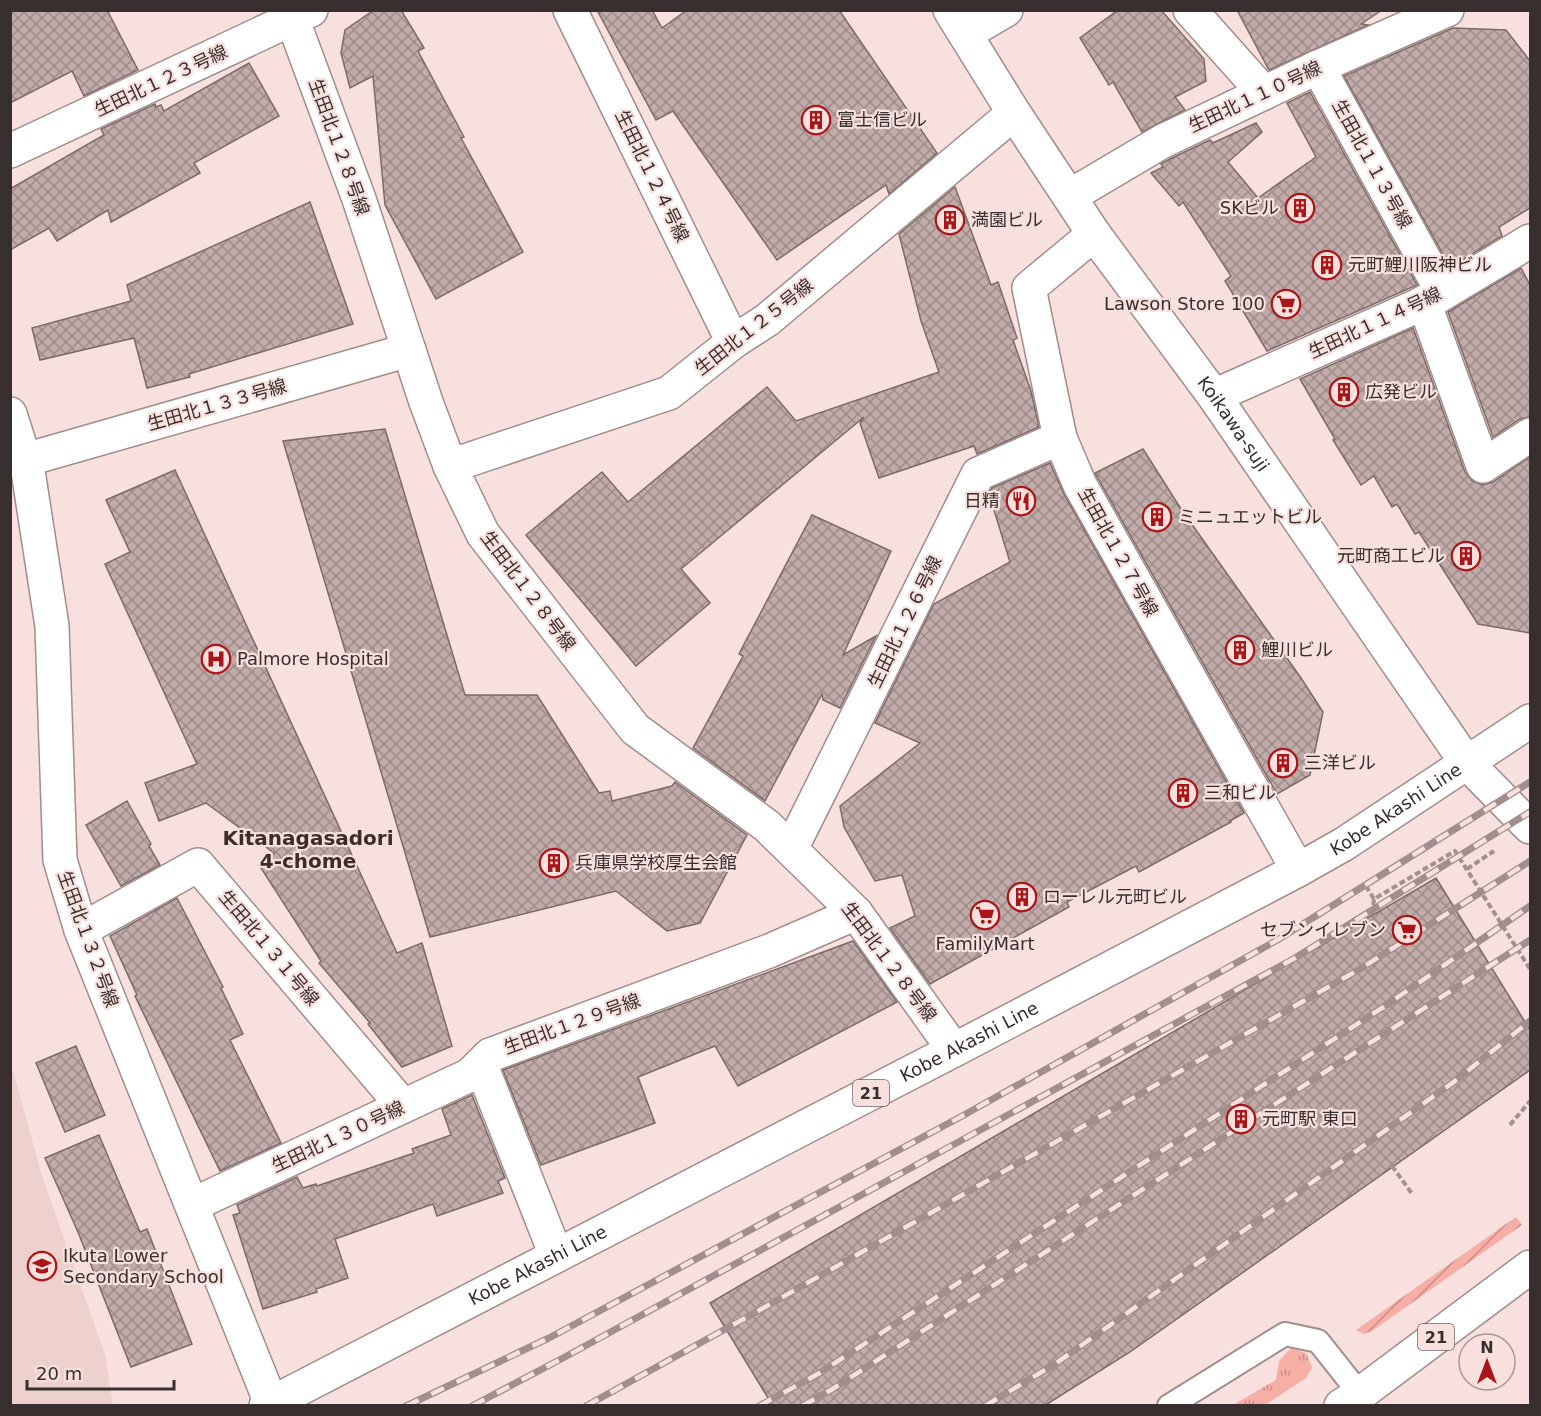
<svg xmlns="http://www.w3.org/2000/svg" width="1541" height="1416" font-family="'DejaVu Sans','Noto Sans JP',sans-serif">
	<defs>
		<pattern id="grass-tufts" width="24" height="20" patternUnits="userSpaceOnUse" patternTransform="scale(1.5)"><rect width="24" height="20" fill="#f6aea5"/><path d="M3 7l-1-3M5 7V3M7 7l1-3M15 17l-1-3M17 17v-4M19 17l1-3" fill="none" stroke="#c88e87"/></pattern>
		<pattern id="garden-furrows" width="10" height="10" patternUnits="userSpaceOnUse" patternTransform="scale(1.5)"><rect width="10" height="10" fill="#f6aea5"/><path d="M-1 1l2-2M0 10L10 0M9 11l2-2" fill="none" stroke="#c88e87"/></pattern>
		<pattern id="building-cross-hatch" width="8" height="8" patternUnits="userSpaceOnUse" patternTransform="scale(1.5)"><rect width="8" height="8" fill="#c1aca9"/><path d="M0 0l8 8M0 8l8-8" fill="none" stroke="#9e8c8a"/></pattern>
	</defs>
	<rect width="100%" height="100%" fill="#f7e0dd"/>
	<polygon fill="#eed0cc" points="11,1064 42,1176 105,1355 113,1405 11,1405"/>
	<polygon fill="url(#grass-tufts)" points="1291,1348 1306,1353 1312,1367 1306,1378 1265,1405 1233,1405 1276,1380 1279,1361"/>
	<polygon fill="url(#garden-furrows)" points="1516,1217 1522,1225 1372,1331 1364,1334 1356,1330"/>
	<g fill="url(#building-cross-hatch)" stroke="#7d6a67" stroke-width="1.5">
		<polygon points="10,10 107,10 138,70 84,96 72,71 10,103"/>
		<polygon points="374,10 401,10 424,48 418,51 464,137 461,138 523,252 436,299 385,205 373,76 350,88 341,53 345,30"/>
		<polygon points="597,10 652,10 662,28 687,10 839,10 937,153 889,194 886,185 777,260 673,111 656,120"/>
		<polygon points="1118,10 1161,10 1204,59 1206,81 1175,97 1185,110 1142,132 1113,82 1109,85 1080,38"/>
		<polygon points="1237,10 1382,10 1361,24 1368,25 1269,70"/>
		<polygon points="1453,28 1506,30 1530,61 1530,208 1499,227 1502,236 1450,267 1344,76"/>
		<polygon points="249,63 279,116 194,163 200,173 111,222 108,210 57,241 49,228 10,250 10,189 104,135 101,129 155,104 156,107 161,105 164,111"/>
		<polygon points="1310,92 1417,285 1267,351 1225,281 1231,276 1183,202 1179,206 1151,173 1163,167 1161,164 1172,158 1210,140 1213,143 1256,123 1262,132 1228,162 1258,198 1316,157 1287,103"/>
		<polygon points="955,187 991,285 998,282 1017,338 1013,340 1031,391 1039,427 977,454 974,446 879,478 860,423 864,417 681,569 710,603 636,666 526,535 602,472 628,502 767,387 796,421 939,372 921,321 899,234"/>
		<polygon points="310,202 353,324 189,374 190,377 147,388 134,338 40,360 32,328 131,301 127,285"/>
		<polygon points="1521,268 1530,285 1530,417 1520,419 1493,437 1448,312"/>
		<polygon points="1413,328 1465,472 1472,481 1482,485 1493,482 1530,457 1530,633 1478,624 1419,532 1415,534 1397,504 1392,507 1374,476 1361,485 1333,440 1335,439 1300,379"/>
		<polygon points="385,429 465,695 537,695 599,793 610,791 612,801 672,786 675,782 747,835 700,923 667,931 616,891 430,937 283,441"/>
		<polygon points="1143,449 1181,509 1301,678 1323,712 1310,775 1277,794 1095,473"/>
		<polygon points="1050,463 1064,494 1244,813 1230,821 1231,822 1139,872 1136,866 1067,902 1069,907 930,984 890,928 915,916 902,875 875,881 844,827 840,806 920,743 875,723 934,604 1010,562 989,494 992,488"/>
		<polygon points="175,470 397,953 422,943 452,1046 402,1067 368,1024 370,1023 319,963 321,961 259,865 274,853 206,803 159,821 145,783 197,764 105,564 130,552 106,500"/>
		<polygon points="812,515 891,551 843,655 876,636 840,708 823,700 822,694 765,801 693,748 743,656 739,654"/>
		<polygon points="127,801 151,844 149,846 160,865 121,886 86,825"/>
		<polygon points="1436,878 1530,1030 1530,1070 1130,1352 1044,1406 773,1406 710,1303"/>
		<polygon points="177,898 223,987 221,988 243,1034 230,1040 281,1143 220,1171 135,996 137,995 110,936"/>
		<polygon points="853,941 897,1002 738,1086 715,1046 638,1077 655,1123 541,1165 503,1070"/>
		<polygon points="76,1046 105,1115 65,1132 36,1063"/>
		<polygon points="472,1095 505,1178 498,1181 503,1193 437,1216 433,1204 335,1239 348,1278 316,1289 317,1292 263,1309 233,1215 240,1213 237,1205 297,1177 303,1188 316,1184 317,1186 414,1153 412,1149 451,1135 442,1109"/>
		<polygon points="99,1135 140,1232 147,1229 192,1344 131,1367 78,1232 45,1158"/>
	</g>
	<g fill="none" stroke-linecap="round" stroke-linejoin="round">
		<g stroke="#a28d8a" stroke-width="26">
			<polyline id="lane" points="1169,1406 1285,1334 1318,1341 1360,1394"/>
		</g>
		<g stroke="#a28d8a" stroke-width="36">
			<g id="street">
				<polyline points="289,10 359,199 426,402 450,466 483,534 635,729 767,826 856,913 954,1050"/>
				<polyline points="570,10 733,342"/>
				<polyline points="1190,10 1264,93"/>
				<polyline points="965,34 1006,10"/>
				<polyline points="1318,67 1443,293"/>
				<polyline points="10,151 311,10"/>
				<polyline points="1070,196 1163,141 1318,67 1447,10"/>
				<polyline points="1094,234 1029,288 1060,438 1080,485 1298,870"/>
				<polyline points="1424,302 1483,466 1530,435"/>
				<polyline points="1214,396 1435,298 1530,241"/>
				<polyline points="10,414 28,471 52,626 60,860 81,930 271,1403"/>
				<polyline points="25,460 409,350"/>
				<polyline points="450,466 669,393 733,342 767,320 1014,113"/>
				<polyline points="791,849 978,474 1060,438"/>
				<polyline points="81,930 198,865 403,1106"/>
				<polyline points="481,1065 556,1255"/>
				<polyline points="192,1205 470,1075 490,1055 769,951 856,913"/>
			</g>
		</g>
		<g stroke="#a28d8a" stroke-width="36">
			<g id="secondary">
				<path id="s1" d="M950,10l64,103 80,121 120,162 252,366 64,65"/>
			</g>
		</g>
		<g stroke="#a28d8a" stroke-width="36">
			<g id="primary">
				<path id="s2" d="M266,1406l688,-356 344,-180 46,-26 186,-123"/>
				<polyline points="1341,1406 1360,1394 1530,1267"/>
			</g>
		</g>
		<g stroke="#a2918f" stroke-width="4" stroke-dasharray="6 3" stroke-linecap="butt">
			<polyline points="1467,869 1494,851"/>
			<polyline points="1366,886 1374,899 1455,851 1530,969"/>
			<polyline points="1372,914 1374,899"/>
			<polyline points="1510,1125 1530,1101"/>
			<polyline points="1392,1166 1413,1195"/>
		</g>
		<use href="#lane" stroke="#fff" stroke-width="22"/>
		<use href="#street" stroke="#fff" stroke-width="33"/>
		<use href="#secondary" stroke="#fff" stroke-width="33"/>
		<use href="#primary" stroke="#fff" stroke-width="33"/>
		<g stroke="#a08f8d" stroke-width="7">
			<g id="rail">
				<polyline points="406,1406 549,1338 964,1115 1279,939 1530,782"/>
				<polyline points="472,1406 563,1358 1295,958 1530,812"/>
				<polyline points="586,1406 758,1311 1360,969 1530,861"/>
				<polyline points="759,1406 818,1374 1388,1004 1530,906"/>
				<polyline points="802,1406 831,1390 1530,940"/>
				<polyline points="985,1406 1055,1364 1451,1084 1530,1021"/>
			</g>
		</g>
		<use href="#rail" stroke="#f7e0dd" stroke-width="4.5" stroke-dasharray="14" stroke-linecap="butt"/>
	</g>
	<defs>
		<g id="building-ring" transform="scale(1.5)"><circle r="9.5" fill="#f7e0dd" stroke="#a91518" stroke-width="1.5"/><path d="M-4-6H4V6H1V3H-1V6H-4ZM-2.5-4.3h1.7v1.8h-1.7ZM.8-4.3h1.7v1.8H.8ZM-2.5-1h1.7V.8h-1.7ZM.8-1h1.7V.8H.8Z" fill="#a91518"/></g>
		<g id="supermarket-ring" transform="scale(1.5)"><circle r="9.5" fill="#f7e0dd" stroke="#a91518" stroke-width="1.5"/><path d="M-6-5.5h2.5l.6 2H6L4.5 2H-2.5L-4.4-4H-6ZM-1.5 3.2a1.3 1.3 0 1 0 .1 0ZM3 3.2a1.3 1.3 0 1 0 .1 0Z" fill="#a91518"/></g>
		<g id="restaurant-ring" transform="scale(1.5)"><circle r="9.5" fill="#f7e0dd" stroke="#a91518" stroke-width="1.5"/><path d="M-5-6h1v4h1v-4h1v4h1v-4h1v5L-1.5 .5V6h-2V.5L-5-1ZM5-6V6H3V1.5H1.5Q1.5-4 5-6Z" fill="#a91518"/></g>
		<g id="hospital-ring" transform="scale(1.5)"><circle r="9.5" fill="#f7e0dd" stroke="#a91518" stroke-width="1.5"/><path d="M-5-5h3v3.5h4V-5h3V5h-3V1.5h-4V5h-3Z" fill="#a91518"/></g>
		<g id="school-ring" transform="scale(1.5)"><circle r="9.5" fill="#f7e0dd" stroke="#a91518" stroke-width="1.5"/><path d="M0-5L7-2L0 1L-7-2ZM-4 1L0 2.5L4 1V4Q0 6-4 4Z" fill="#a91518"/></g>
	</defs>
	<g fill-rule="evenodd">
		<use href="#building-ring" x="816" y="120"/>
		<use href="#building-ring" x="1300" y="208"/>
		<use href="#building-ring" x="950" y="220"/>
		<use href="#building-ring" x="1327" y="265"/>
		<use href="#supermarket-ring" x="1286" y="304"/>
		<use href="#building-ring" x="1344" y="392"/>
		<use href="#restaurant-ring" x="1021" y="501"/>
		<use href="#building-ring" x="1157" y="517"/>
		<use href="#building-ring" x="1466" y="556"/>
		<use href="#building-ring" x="1240" y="650"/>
		<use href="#hospital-ring" x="216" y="659"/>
		<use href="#building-ring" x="1283" y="763"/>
		<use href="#building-ring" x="1183" y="793"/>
		<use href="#building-ring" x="554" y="863"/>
		<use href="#building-ring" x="1022" y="897"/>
		<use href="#supermarket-ring" x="985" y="915"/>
		<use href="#supermarket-ring" x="1407" y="930"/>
		<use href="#building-ring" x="1241" y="1119"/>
		<use href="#school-ring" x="42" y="1266"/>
	</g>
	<g text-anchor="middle" stroke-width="4.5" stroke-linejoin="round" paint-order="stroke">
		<g fill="#f7e0dd" stroke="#716362" stroke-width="1.5">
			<rect x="853" y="1080" width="36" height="26" rx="4.5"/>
			<rect x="1418" y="1324" width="36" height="26" rx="4.5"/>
		</g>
		<g font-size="16" font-weight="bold" fill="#372e2d">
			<text x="871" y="1099">21</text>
			<text x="1436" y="1343">21</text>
		</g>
		<g font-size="18" fill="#372e2d" stroke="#f7e0dd">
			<text transform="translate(161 81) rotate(-25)" y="6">生田北１２３号線</text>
			<text transform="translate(1255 97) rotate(-25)" y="6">生田北１１０号線</text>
			<text transform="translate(339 147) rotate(70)" y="6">生田北１２８号線</text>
			<text transform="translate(1372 164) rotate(61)" y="6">生田北１１３号線</text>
			<text transform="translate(652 176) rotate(64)" y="6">生田北１２４号線</text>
			<text transform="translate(1375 323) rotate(-25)" y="6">生田北１１４号線</text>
			<text transform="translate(754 327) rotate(-38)" y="6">生田北１２５号線</text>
			<text transform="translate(217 405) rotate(-16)" y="6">生田北１３３号線</text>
			<text dy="6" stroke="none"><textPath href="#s1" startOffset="502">Koikawa-suji</textPath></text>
			<text transform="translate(1118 552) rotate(61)" y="6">生田北１２７号線</text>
			<text transform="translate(528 591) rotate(53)" y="6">生田北１２８号線</text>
			<text transform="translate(905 622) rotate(-64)" y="6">生田北１２６号線</text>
			<text dy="6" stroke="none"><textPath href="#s2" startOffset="1278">Kobe Akashi Line</textPath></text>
			<text transform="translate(88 939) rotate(70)" y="6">生田北１３２号線</text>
			<text transform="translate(269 948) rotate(50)" y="6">生田北１３１号線</text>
			<text transform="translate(889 962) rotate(53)" y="6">生田北１２８号線</text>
			<text transform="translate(572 1024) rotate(-20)" y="6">生田北１２９号線</text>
			<text dy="6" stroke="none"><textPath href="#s2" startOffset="792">Kobe Akashi Line</textPath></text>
			<text transform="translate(338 1137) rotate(-25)" y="6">生田北１３０号線</text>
			<text dy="6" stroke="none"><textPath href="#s2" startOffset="306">Kobe Akashi Line</textPath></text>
		</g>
		<g font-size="18" fill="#372e2d" stroke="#f7e0dd" text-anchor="start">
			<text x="837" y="126">富士信ビル</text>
			<text x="1279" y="214" text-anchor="end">SKビル</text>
			<text x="971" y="226">満園ビル</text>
			<text x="1348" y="271">元町鯉川阪神ビル</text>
			<text x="1265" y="310" text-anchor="end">Lawson Store 100</text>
			<text x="1365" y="398">広発ビル</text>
			<text x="1000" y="507" text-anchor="end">日精</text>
			<text x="1178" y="523">ミニュエットビル</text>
			<text x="1445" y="562" text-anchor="end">元町商工ビル</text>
			<text x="1261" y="656">鯉川ビル</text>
			<text x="237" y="665">Palmore Hospital</text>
			<text x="1304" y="769">三洋ビル</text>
			<text x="1204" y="799">三和ビル</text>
			<text x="575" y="869">兵庫県学校厚生会館</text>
			<text x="1043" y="903">ローレル元町ビル</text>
			<text x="1386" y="936" text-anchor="end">セブンイレブン</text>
			<text x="985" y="950" text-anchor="middle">FamilyMart</text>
			<text x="1262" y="1125">元町駅 東口</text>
			<text x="63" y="1262">Ikuta Lower<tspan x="63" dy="21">Secondary School</tspan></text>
		</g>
		<g font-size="20" font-weight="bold" fill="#3d2c2a" stroke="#f7e0dd">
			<text x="308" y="845">Kitanagasadori<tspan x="308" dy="23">4-chome</tspan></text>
		</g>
	</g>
	<rect width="1541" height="1416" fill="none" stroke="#372e2d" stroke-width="24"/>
	<g transform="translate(1487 1362)"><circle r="28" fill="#f7e0dd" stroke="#aa9997" stroke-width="1.5"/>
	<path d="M0-4.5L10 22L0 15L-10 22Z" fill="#a91518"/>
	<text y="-9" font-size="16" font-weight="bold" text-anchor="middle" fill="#372e2d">N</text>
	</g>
	<path d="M27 1380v9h147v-9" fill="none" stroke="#372e2d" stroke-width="3"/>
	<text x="36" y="1380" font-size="18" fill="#372e2d" stroke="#f7e0dd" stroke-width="4.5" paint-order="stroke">20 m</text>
</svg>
